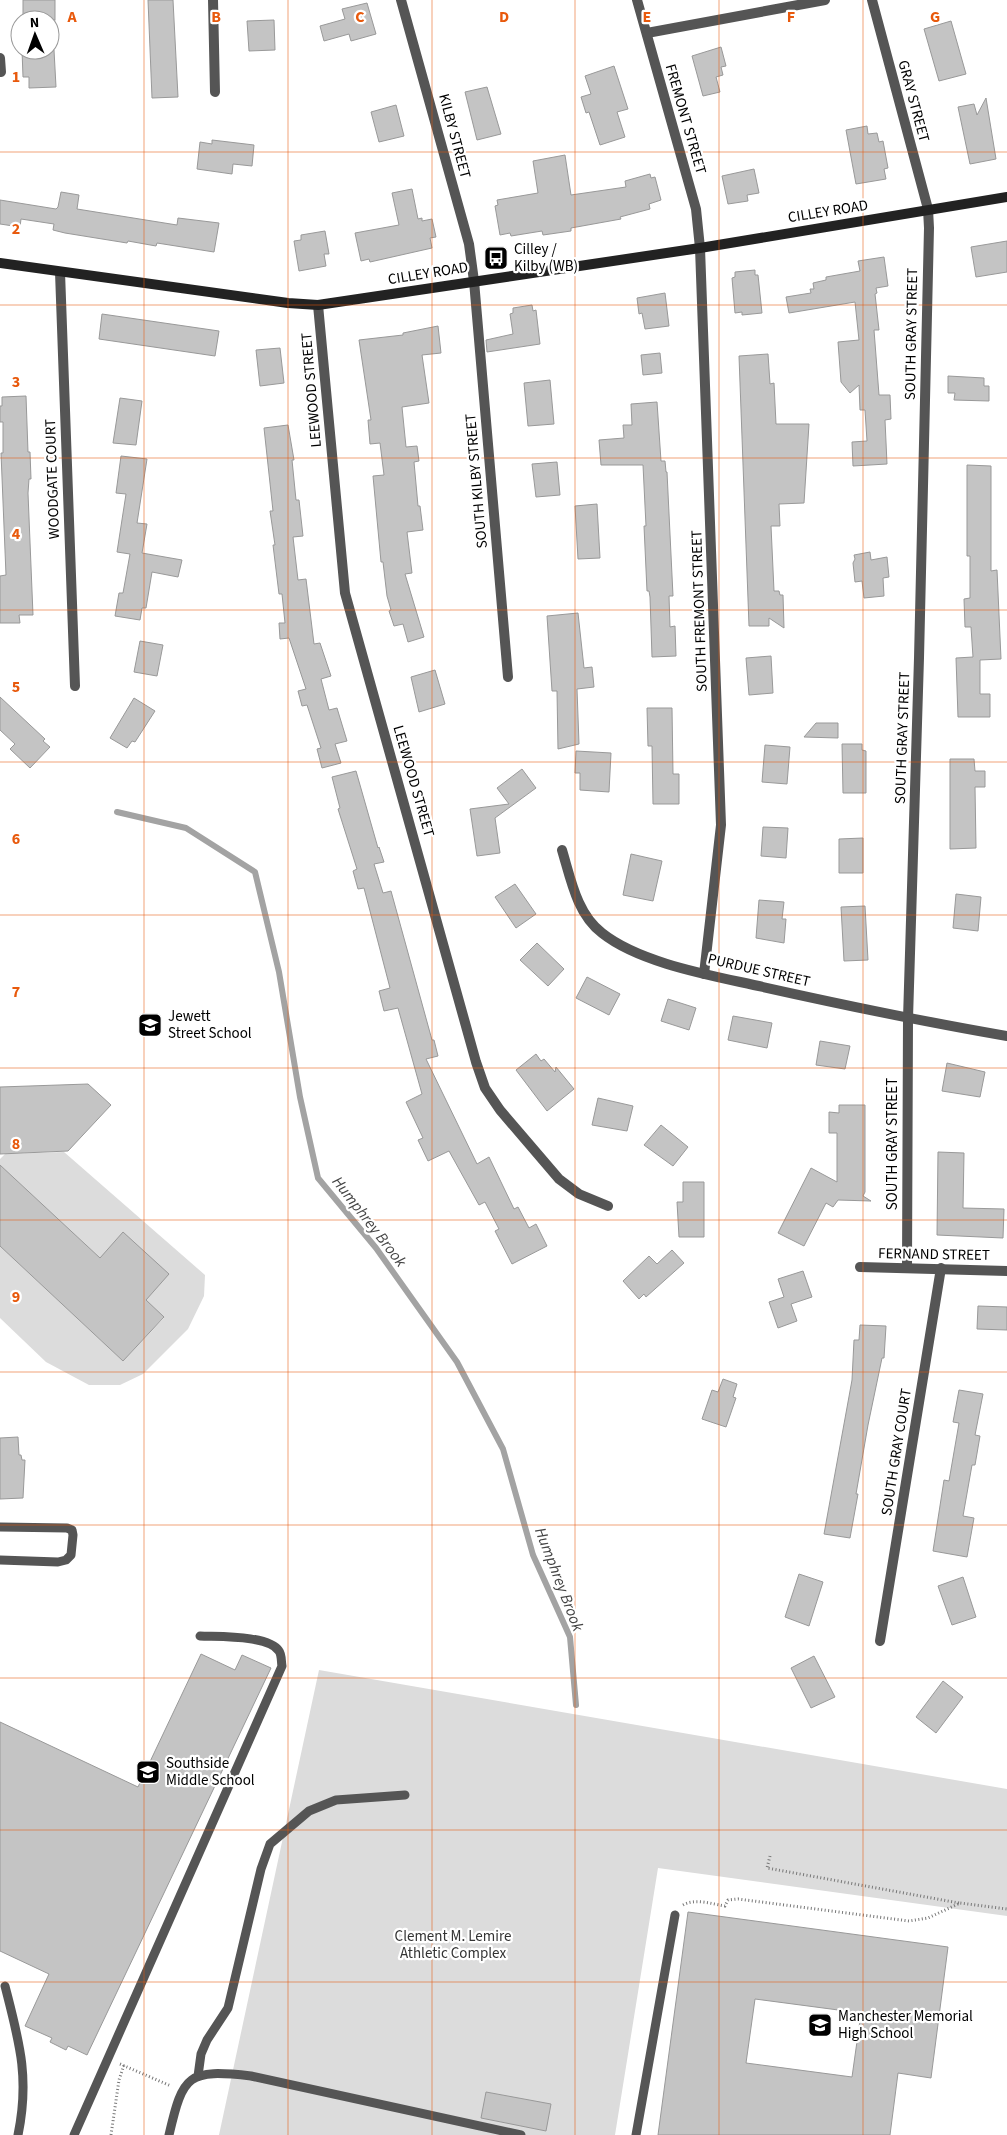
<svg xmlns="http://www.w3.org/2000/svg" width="1007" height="2135" font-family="'Source Sans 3',sans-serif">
	<rect width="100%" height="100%" fill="#fff"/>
	<g fill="#dcdcdc">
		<polygon points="64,1152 205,1275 204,1296 188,1329 143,1374 120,1385 89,1385 46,1362 0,1318 0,1246 123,1361 164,1318 0,1165 0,1159 5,1154"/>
		<polygon points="319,1670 1007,1789 1007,1916 658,1868 615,2135 219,2135"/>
	</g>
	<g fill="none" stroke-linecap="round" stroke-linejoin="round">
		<polyline stroke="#a3a3a3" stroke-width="6" points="117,812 186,828 255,872 279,972 300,1097 318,1178 376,1248 457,1362 503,1449 533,1555 570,1637 576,1705"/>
	</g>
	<g fill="#c4c4c4" stroke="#999" fill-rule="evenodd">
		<rect x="23" y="0" width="32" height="20"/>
		<polygon points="148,0 173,0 178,97 152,98"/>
		<polygon points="367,3 376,34 351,41 349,34 324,41 320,26 345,19 342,9"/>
		<polygon points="274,20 275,50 249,51 247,21"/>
		<polygon points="951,21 966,74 939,81 924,29"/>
		<polygon points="721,47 726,66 721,67 723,75 716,77 720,92 703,96 692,56"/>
		<polygon points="22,50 54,50 56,87 29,88 29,77 23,77"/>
		<polygon points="614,66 628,109 617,112 625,137 600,145 589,112 586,113 581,97 591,94 585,76"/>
		<polygon points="487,87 501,134 477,140 465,92"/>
		<polygon points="986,98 996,159 970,164 958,107 974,104 977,115"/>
		<polygon points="396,105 404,136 379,142 371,112"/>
		<polygon points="867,126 868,134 877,133 879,142 883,141 888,168 884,169 886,179 856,184 846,130"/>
		<polygon points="212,140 254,145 252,166 233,164 232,174 197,169 200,142 212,144"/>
		<polygon points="565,155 571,195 626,187 625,181 650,174 651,178 655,177 661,200 649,204 650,209 620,217 621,219 571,228 571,231 543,235 542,231 511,236 510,233 500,235 495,206 498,205 497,200 538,193 533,161"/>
		<polygon points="754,169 759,193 747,195 748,201 728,204 722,176"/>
		<polygon points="412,189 418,219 422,218 422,221 432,219 436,237 430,238 432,248 370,262 369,259 361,261 355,233 399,225 392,193"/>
		<polygon points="61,192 79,195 77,209 177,225 178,218 219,223 214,252 157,243 156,246 128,241 127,243 65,233 53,230 54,224 21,219 20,227 0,224 0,200 56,209 58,207"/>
		<polygon points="325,231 329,254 324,254 326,266 299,271 294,241 301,240 301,235"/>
		<polygon points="1007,241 1007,272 976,277 971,247"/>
		<polygon points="884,257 888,286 876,288 877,293 875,294 879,330 874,330 879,395 890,395 891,419 885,420 887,464 853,466 852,442 867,441 865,410 860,410 859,385 850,393 841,382 838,342 859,340 855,302 789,313 786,297 811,293 810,289 814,289 813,283 826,280 826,277 860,271 858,261"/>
		<polygon points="755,270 755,275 758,275 762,313 742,315 742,312 735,313 732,278 735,277 735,272"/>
		<polygon points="665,293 669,326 645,329 642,313 639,314 637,298"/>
		<polygon points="532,305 533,311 536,310 540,344 487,352 486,340 513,334 510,314 513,313 513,308"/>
		<polygon points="102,314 219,331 215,356 99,339"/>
		<polygon points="438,326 441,353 422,355 429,403 402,407 406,447 417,446 419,461 414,462 418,506 420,506 423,530 407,532 412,573 405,574 424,637 408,642 403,624 394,626 389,611 391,610 387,596 383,562 381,562 373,476 384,475 380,443 370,444 368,420 371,420 359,340 403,335 403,333"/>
		<polygon points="280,348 284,383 260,386 256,350"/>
		<polygon points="660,353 662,373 643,375 641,355"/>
		<polygon points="768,354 770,384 774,383 776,424 809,424 804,503 779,504 780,526 771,526 774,591 779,591 780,595 783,595 784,628 769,618 769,626 749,626 739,356"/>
		<polygon points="948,376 984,378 984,386 989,386 989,401 954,400 955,393 948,393"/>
		<polygon points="550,380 554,424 528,426 524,383"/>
		<polygon points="26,396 28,452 30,452 31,479 29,479 28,493 33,615 19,615 20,623 0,623 0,576 6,575 1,453 3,453 3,422 0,422 0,406 2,406 2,397"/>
		<polygon points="120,398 142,401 136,445 113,443"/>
		<polygon points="657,402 661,461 665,461 666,472 667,472 673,596 669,596 670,627 675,626 676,656 652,657 650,597 649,591 647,591 644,526 646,526 643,465 601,465 599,440 624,438 623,425 632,425 631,404"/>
		<polygon points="288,425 294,460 292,460 296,500 299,500 303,536 293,537 298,580 306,579 314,644 320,643 331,676 321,679 329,710 337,708 347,741 335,744 341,763 322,768 317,749 321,748 307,705 302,706 298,691 306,689 289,638 280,639 279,623 285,623 282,594 279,594 273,545 275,545 270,511 273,511 264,428"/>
		<polygon points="121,456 147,459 137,523 147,524 142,553 182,560 178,577 152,572 146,608 142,608 140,620 115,616 119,593 123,593 130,554 117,552 126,494 116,493"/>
		<polygon points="557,462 560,495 536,497 532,464"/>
		<polygon points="967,465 991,466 991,571 997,570 1001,659 980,660 980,694 990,694 990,717 958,717 956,658 973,657 971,627 965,627 964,599 970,598 970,556 967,556"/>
		<polygon points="597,504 600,558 578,559 575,506"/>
		<polygon points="870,552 871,560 887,557 889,577 883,578 884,596 864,598 862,581 855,582 853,563 855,559 854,555"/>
		<polygon points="578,613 584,668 592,667 594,687 577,689 579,744 558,749 557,691 552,691 547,616"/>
		<polygon points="140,641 163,645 157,676 134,672"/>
		<polygon points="771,656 773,693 749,695 746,658"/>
		<polygon points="435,670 445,704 419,712 411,677"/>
		<polygon points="0,697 45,739 43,741 50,747 30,768 10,749 15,744 0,730"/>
		<polygon points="134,698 155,711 135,742 132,741 127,748 110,738"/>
		<polygon points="647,708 672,708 673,774 679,774 679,804 653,804 652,746 648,746"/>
		<polygon points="816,723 838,723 838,738 804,737"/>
		<polygon points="842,744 862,744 862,750 866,751 866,793 843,793"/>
		<polygon points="765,745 790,747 787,784 762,782"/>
		<polygon points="576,751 611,753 609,792 580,790 580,773 575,773"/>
		<polygon points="950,759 974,759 975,771 985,771 985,787 975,787 976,848 950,849"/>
		<polygon points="522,769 536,788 495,818 500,853 477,856 470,809 509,804 497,788"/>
		<polygon points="356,771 378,848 379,847 384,862 374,864 383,893 391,891 432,1040 434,1040 438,1056 426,1059 477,1164 489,1157 514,1209 518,1207 529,1228 536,1224 547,1246 512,1264 495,1231 499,1229 485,1202 479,1205 449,1151 428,1161 418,1140 423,1138 406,1102 422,1094 398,1008 384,1011 379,991 390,988 364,888 358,889 353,871 357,869 338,809 340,808 332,777"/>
		<polygon points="763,827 788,828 786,858 761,856"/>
		<polygon points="863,838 863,873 839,873 839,839"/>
		<polygon points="631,854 662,861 653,901 623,895"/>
		<polygon points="515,884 536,914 516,928 495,897"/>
		<polygon points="956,894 981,897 978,931 953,928"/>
		<polygon points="759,900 784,902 782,919 786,919 784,943 756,938"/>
		<polygon points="865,906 868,960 844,961 841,907"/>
		<polygon points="537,943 564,969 548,986 520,960"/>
		<polygon points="587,977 620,994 609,1015 576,998"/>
		<polygon points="668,999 696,1008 689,1030 661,1021"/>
		<polygon points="733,1016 772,1023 767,1048 728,1040"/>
		<polygon points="820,1041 850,1046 845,1069 816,1065"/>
		<polygon points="536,1054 541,1061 544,1059 555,1072 556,1067 574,1089 547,1111 516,1070"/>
		<polygon points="947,1063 985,1072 980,1097 942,1091"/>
		<polygon points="88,1084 111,1105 68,1151 0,1154 0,1087"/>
		<polygon points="598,1098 633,1106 627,1131 592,1125"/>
		<polygon points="839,1105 865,1105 865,1192 863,1196 871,1201 838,1200 833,1207 826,1203 804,1246 778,1233 811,1168 837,1182 837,1133 829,1133 829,1112 839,1113"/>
		<polygon points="661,1125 688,1147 673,1166 644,1145"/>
		<polygon points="938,1152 964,1153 963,1208 1004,1209 1003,1238 937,1235"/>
		<polygon points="0,1165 100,1258 123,1232 169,1274 146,1300 164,1317 123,1361 0,1246"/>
		<polygon points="683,1182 704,1182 704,1237 679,1237 677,1202 683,1202"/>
		<polygon points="672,1250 684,1263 646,1297 644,1294 639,1299 623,1281 649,1256 657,1264"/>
		<polygon points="803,1271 812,1297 791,1304 797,1321 778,1328 769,1302 784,1297 778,1279"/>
		<polygon points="978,1306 1007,1307 1007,1330 977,1329"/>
		<polygon points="860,1325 886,1326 884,1358 882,1358 868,1425 856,1494 858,1494 850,1538 824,1534 852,1380 854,1340 859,1340"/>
		<polygon points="723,1379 737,1384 733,1397 736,1398 726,1427 702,1419 712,1390 718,1392"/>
		<polygon points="959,1390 983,1394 975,1435 980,1436 975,1465 972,1465 963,1516 974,1518 967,1557 933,1551 944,1480 949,1481 959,1423 953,1422"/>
		<polygon points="18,1437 19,1455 21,1455 22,1460 25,1460 23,1498 0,1499 0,1438"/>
		<polygon points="799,1574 823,1582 809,1626 785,1617"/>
		<polygon points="963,1577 976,1617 952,1625 938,1586"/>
		<polygon points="201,1654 235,1670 242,1655 271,1668 87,2055 68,2046 66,2050 50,2042 52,2038 25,2026 49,1974 0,1951 0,1722 138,1787"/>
		<polygon points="814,1656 835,1697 811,1708 791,1668"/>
		<polygon points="943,1681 963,1697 936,1733 916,1717"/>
		<path d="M688,1912l260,35 -17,131 -33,-5 -8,62h-232zM755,1999l106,14 -9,64 -106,-14z"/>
		<polygon points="486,2092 551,2104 546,2131 481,2118"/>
	</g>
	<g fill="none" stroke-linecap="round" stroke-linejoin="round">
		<g stroke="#777" stroke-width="3" stroke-dasharray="1 2.5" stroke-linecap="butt">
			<polyline points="770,1856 767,1868 959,1903"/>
			<path d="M683,1905c12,-7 29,-1 42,1l3,-6 10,-1 171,22 19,-3 32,-15 47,6"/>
			<polyline points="120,2064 171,2086"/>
			<polyline points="111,2135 119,2080 124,2065"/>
		</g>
		<g stroke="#555" stroke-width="9">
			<polyline points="0,1527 67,1528 72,1530 73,1535 71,1555 66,1560 58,1562 0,1560"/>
			<path d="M5,1986c14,55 25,91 13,149"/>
			<polyline points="198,2076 201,2054 207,2040 228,2008 261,1869 270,1844 309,1811 336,1800 405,1795"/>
			<path d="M74,2135l208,-469c-1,-4 0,-11 -3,-15 -10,-16 -61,-14 -79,-15"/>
			<path d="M169,2135c14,-61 19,-66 82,-59l270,59"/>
			<polyline points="636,2135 675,1915"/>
		</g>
		<g stroke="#555" stroke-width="10">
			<polyline points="213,0 215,92"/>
			<polyline points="401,0 469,244 474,281 508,677"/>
			<polyline points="637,0 696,209 700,248 721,825 704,974"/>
			<polyline points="872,0 928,209 929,228 919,658 908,1019 907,1268"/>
			<polyline points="647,33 825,0"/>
			<polyline points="0,58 1,72"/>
			<polyline points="60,272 75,686"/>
			<polyline points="318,305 345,593 476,1062 485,1088 500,1110 559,1179 579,1194 608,1206"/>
			<path d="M562,850c9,30 15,64 40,83 39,31 113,43 161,54 81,18 162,35 244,49"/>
			<polyline points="860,1267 1007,1271"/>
			<polyline points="880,1641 941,1268"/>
		</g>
		<polyline stroke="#222" stroke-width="10" points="0,263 288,303 318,305 700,248 1007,197"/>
	</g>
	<path fill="none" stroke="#e8590c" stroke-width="1" stroke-opacity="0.55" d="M144,0v2135M288,0v2135M432,0v2135M575,0v2135M719,0v2135M863,0v2135M0,152h1007M0,305h1007M0,458h1007M0,610h1007M0,762h1007M0,915h1007M0,1068h1007M0,1220h1007M0,1372h1007M0,1525h1007M0,1678h1007M0,1830h1007M0,1982h1007"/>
	<defs>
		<g id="bus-square" transform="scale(1.25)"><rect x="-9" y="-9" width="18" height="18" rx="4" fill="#000" stroke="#fff"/><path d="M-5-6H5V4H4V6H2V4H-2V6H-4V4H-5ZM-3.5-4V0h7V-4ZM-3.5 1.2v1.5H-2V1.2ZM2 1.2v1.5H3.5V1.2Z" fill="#fff"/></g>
		<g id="school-square" transform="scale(1.25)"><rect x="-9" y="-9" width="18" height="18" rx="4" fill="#000" stroke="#fff"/><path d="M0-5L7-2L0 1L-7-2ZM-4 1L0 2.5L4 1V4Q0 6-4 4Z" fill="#fff"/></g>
	</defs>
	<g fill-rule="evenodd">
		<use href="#bus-square" x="496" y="258"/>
		<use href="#school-square" x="150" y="1025"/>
		<use href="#school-square" x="148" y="1772"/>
		<use href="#school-square" x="820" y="2025"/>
	</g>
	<g text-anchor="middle" stroke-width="4.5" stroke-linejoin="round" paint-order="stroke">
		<g font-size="15" fill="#000" stroke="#fff">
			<text transform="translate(914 101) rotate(75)" y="5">GRAY STREET</text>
			<text transform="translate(686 119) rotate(74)" y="5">FREMONT STREET</text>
			<text transform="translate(455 136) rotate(75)" y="5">KILBY STREET</text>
			<text transform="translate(828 211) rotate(-9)" y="5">CILLEY ROAD</text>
			<text transform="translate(428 273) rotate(-9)" y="5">CILLEY ROAD</text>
			<text transform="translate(911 334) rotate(-89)" y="5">SOUTH GRAY STREET</text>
			<text transform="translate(311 390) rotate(-95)" y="5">LEEWOOD STREET</text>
			<text transform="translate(52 479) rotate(-92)" y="5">WOODGATE COURT</text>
			<text transform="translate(476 481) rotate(-95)" y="5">SOUTH KILBY STREET</text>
			<text transform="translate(699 611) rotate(-92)" y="5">SOUTH FREMONT STREET</text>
			<text transform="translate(902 738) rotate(-88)" y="5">SOUTH GRAY STREET</text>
			<text transform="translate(414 781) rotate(74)" y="5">LEEWOOD STREET</text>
			<text transform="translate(759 970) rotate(13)" y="5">PURDUE STREET</text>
			<text transform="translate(892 1144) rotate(-90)" y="5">SOUTH GRAY STREET</text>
			<text transform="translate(934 1254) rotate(1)" y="5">FERNAND STREET</text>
			<text transform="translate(896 1452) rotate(-81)" y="5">SOUTH GRAY COURT</text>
		</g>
		<g font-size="15" fill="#000" stroke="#fff" text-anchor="start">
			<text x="514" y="254">Cilley /<tspan x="514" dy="17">Kilby (WB)</tspan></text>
			<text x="168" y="1021">Jewett<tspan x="168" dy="17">Street School</tspan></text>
			<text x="166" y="1768">Southside<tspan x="166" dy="17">Middle School</tspan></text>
			<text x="838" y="2021">Manchester Memorial<tspan x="838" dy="17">High School</tspan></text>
		</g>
		<g font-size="15" fill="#333" stroke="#fff">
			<text x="453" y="1941">Clement M. Lemire<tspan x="453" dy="17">Athletic Complex</tspan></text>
		</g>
		<g font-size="16" font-style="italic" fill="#444" stroke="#fff">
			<text transform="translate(370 1221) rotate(52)" y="6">Humphrey Brook</text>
			<text transform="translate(560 1579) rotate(69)" y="6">Humphrey Brook</text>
		</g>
	</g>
	<g font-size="16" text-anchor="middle" font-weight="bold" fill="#e8590c" stroke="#fff" stroke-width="4.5" stroke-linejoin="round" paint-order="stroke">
		<text x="72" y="22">A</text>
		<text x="216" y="22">B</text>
		<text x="360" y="22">C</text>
		<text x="504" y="22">D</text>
		<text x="647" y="22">E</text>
		<text x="791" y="22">F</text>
		<text x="935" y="22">G</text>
		<text x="16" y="82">1</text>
		<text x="16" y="234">2</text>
		<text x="16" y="387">3</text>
		<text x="16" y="539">4</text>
		<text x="16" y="692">5</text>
		<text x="16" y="844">6</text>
		<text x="16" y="997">7</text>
		<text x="16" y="1149">8</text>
		<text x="16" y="1302">9</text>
	</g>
	<g transform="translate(35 35) rotate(358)"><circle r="24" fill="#ffffff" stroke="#999999"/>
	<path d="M0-4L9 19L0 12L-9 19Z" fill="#000000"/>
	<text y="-8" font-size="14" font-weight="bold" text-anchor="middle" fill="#000000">N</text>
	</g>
</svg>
